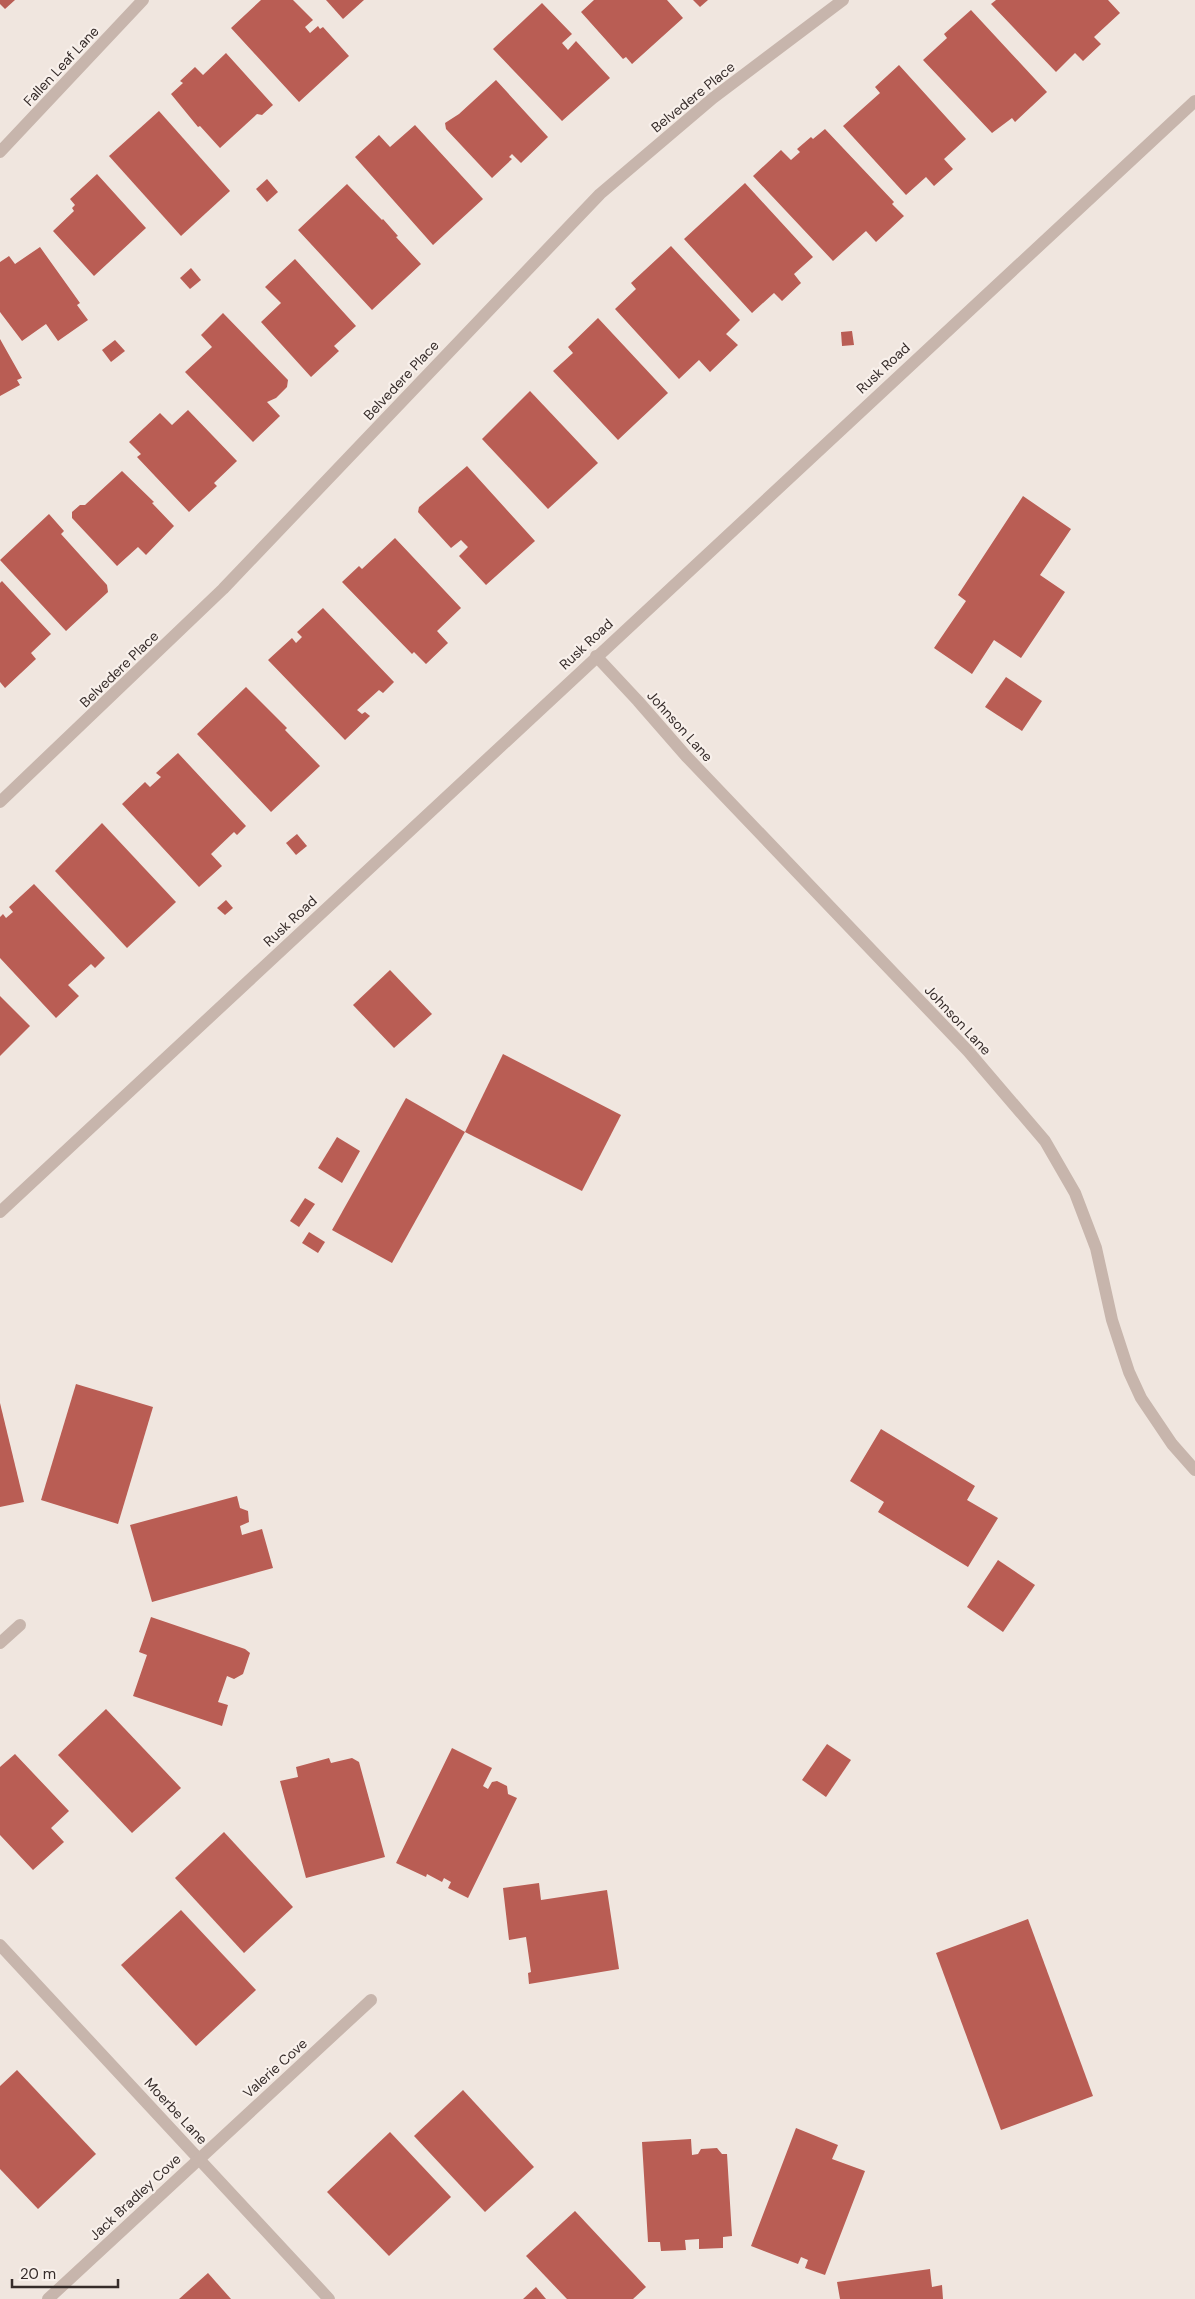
<svg xmlns="http://www.w3.org/2000/svg" width="1195" height="2299" font-family="'DM Sans',sans-serif">
	<rect width="100%" height="100%" fill="#f0e6df"/>
	<g fill="#b95d54">
		<polygon points="0,0 15,0 5,9 0,4"/>
		<polygon points="261,0 293,0 313,20 305,27 310,33 318,26 320,29 323,27 349,56 299,102 231,28"/>
		<polygon points="326,0 364,0 343,19"/>
		<polygon points="594,0 667,0 683,18 632,64 626,57 623,59 581,12"/>
		<polygon points="693,0 708,0 700,7"/>
		<polygon points="996,0 1108,0 1120,13 1094,37 1101,44 1083,61 1075,53 1056,72 991,4"/>
		<polygon points="542,3 572,34 562,43 568,50 576,41 610,78 562,121 493,49"/>
		<polygon points="971,10 1047,92 1015,122 1012,118 992,133 923,60 947,38 944,34"/>
		<polygon points="226,53 273,105 262,115 257,114 220,148 200,126 198,127 171,94 183,83 180,81 195,67 203,75"/>
		<polygon points="899,65 966,139 944,159 953,169 934,186 926,177 906,195 843,126 880,93 875,87"/>
		<polygon points="496,80 548,137 521,163 512,154 509,157 512,159 492,178 446,129 445,123 459,114"/>
		<polygon points="159,111 230,191 181,236 109,156"/>
		<polygon points="415,125 483,199 433,245 355,157 379,135 390,147"/>
		<polygon points="825,129 894,202 892,204 904,216 876,242 866,231 833,261 753,176 781,150 791,160 800,152 797,149 811,137 813,139"/>
		<polygon points="97,174 146,228 94,276 53,231 74,211 72,208 75,205 70,199"/>
		<polygon points="267,179 278,192 267,202 256,189"/>
		<polygon points="745,183 813,257 794,274 801,283 782,301 774,293 752,313 684,239"/>
		<polygon points="347,184 382,220 383,219 398,236 396,237 421,264 372,310 298,230"/>
		<polygon points="671,246 740,320 726,334 738,345 710,372 699,360 679,379 615,309 636,289 631,283"/>
		<polygon points="40,247 80,303 77,305 88,320 58,341 46,324 22,341 0,312 0,262 9,256 15,264"/>
		<polygon points="295,259 356,326 334,346 339,351 311,377 261,322 281,303 265,287"/>
		<polygon points="191,268 201,280 190,289 180,278"/>
		<polygon points="223,313 288,380 287,387 276,398 267,402 280,416 253,442 185,372 212,347 201,335"/>
		<polygon points="598,318 668,393 618,440 553,371 573,353 568,347"/>
		<polygon points="852,331 854,345 842,346 841,332"/>
		<polygon points="0,339 22,378 17,380 20,385 0,396"/>
		<polygon points="115,340 125,351 111,362 102,350"/>
		<polygon points="530,391 598,463 548,509 482,439"/>
		<polygon points="188,410 237,461 214,483 217,486 189,512 137,457 141,454 129,442 160,413 172,425"/>
		<polygon points="467,466 535,541 486,585 459,556 468,547 461,540 451,548 418,512 419,507"/>
		<polygon points="122,471 154,502 152,503 174,526 146,555 138,547 117,566 72,518 72,512 80,505 85,505"/>
		<polygon points="1023,496 1071,529 1040,575 1065,592 1021,658 994,640 972,674 934,648 966,601 958,595"/>
		<polygon points="49,514 64,531 61,534 107,585 108,592 66,631 0,560"/>
		<polygon points="395,538 461,608 437,631 448,643 426,664 414,652 412,654 342,582 359,566 362,569"/>
		<polygon points="2,581 51,634 31,653 36,659 5,688 0,682 0,583"/>
		<polygon points="323,608 394,682 383,693 379,690 357,710 362,714 365,712 370,716 345,740 268,660 292,638 296,643 302,637 297,632"/>
		<polygon points="1006,677 1042,701 1022,731 985,707"/>
		<polygon points="246,687 287,728 285,730 320,766 271,812 197,734"/>
		<polygon points="178,753 246,826 237,835 234,832 211,854 222,866 199,887 122,804 145,782 150,787 161,777 156,773"/>
		<polygon points="102,823 176,902 127,948 55,871"/>
		<polygon points="297,834 307,846 296,855 286,843"/>
		<polygon points="34,884 105,958 95,968 91,964 68,985 79,996 56,1018 0,958 0,917 3,914 6,918 13,912 9,907"/>
		<polygon points="226,900 233,908 225,915 217,908"/>
		<polygon points="390,970 432,1014 394,1048 353,1005"/>
		<polygon points="0,996 30,1026 0,1056"/>
		<polygon points="503,1054 621,1115 582,1191 465,1132"/>
		<polygon points="406,1098 465,1132 392,1263 332,1230"/>
		<polygon points="337,1137 360,1151 342,1183 318,1168"/>
		<polygon points="305,1198 315,1204 299,1227 290,1221"/>
		<polygon points="309,1232 325,1242 318,1253 302,1243"/>
		<polygon points="76,1384 153,1407 118,1524 41,1500"/>
		<polygon points="0,1403 24,1502 0,1507"/>
		<polygon points="881,1429 975,1486 967,1500 998,1518 968,1567 878,1512 884,1502 850,1481"/>
		<polygon points="237,1496 240,1508 248,1511 249,1522 240,1526 242,1535 262,1529 273,1568 152,1602 130,1525"/>
		<polygon points="998,1560 1035,1585 1003,1632 967,1607"/>
		<polygon points="151,1617 245,1649 250,1653 243,1674 234,1679 227,1676 218,1702 228,1705 222,1726 133,1696 147,1655 139,1652"/>
		<polygon points="106,1709 181,1788 132,1833 58,1755"/>
		<polygon points="827,1744 851,1760 826,1797 802,1780"/>
		<polygon points="452,1748 492,1768 483,1786 488,1789 492,1782 497,1781 507,1786 508,1794 517,1798 468,1898 448,1888 451,1882 444,1878 442,1882 427,1874 426,1877 396,1863"/>
		<polygon points="15,1754 69,1811 51,1828 64,1842 33,1870 0,1835 0,1767"/>
		<polygon points="329,1758 331,1763 352,1758 359,1762 385,1857 306,1878 280,1781 298,1777 296,1767"/>
		<polygon points="224,1832 293,1907 244,1953 175,1878"/>
		<polygon points="539,1883 541,1900 607,1890 619,1969 529,1984 528,1973 531,1972 526,1937 509,1940 503,1888"/>
		<polygon points="181,1910 256,1990 196,2046 121,1965"/>
		<polygon points="1028,1919 1093,2096 1001,2130 936,1953"/>
		<polygon points="17,2070 96,2154 38,2209 0,2169 0,2086"/>
		<polygon points="463,2090 534,2167 485,2212 414,2136"/>
		<polygon points="796,2128 838,2145 832,2159 865,2171 825,2275 805,2268 808,2260 801,2257 798,2264 751,2246"/>
		<polygon points="390,2132 451,2197 389,2256 327,2192"/>
		<polygon points="691,2139 692,2155 698,2154 701,2149 717,2148 722,2154 727,2154 732,2236 723,2237 723,2248 699,2249 699,2239 685,2240 686,2250 661,2251 660,2242 648,2242 642,2142"/>
		<polygon points="575,2211 646,2287 633,2299 567,2299 526,2256"/>
		<polygon points="930,2269 932,2287 942,2285 943,2299 840,2299 837,2282"/>
		<polygon points="208,2273 231,2299 179,2299"/>
		<polygon points="536,2287 546,2299 523,2299"/>
	</g>
	<g fill="none" stroke-linecap="round" stroke-linejoin="round">
		<g stroke="#c7b5ac" stroke-width="12">
			<polyline points="0,152 143,0"/>
			<polyline points="596,656 638,701 686,756 968,1051 1045,1141 1075,1193 1096,1248 1112,1320 1129,1372 1141,1398 1172,1444 1195,1470"/>
			<polyline points="0,802 223,589 600,194 713,98 843,0"/>
			<polyline points="0,1212 1195,101"/>
			<polyline points="0,1643 20,1625"/>
			<polyline points="0,1945 329,2299"/>
			<polyline points="48,2299 371,2000"/>
		</g>
	</g>
	<g text-anchor="middle" stroke-width="4.5" stroke-linejoin="round" paint-order="stroke">
		<g font-size="14" fill="#362c2a" stroke="#f8f0eb">
			<text transform="translate(61 66) rotate(-47)" y="5">Fallen Leaf Lane</text>
			<text transform="translate(693 97) rotate(-39)" y="5">Belvedere Place</text>
			<text transform="translate(883 368) rotate(-43)" y="5">Rusk Road</text>
			<text transform="translate(401 380) rotate(-47)" y="5">Belvedere Place</text>
			<text transform="translate(586 644) rotate(-43)" y="5">Rusk Road</text>
			<text transform="translate(119 669) rotate(-44)" y="5">Belvedere Place</text>
			<text transform="translate(680 726) rotate(48)" y="5">Johnson Lane</text>
			<text transform="translate(290 921) rotate(-43)" y="5">Rusk Road</text>
			<text transform="translate(958 1020) rotate(47)" y="5">Johnson Lane</text>
			<text transform="translate(275 2068) rotate(-42)" y="5">Valerie Cove</text>
			<text transform="translate(176 2111) rotate(47)" y="5">Moerbe Lane</text>
			<text transform="translate(135 2197) rotate(-43)" y="5">Jack Bradley Cove</text>
		</g>
	</g>
	<path d="M12 2279v8h106v-8" fill="none" stroke="#362c2a" stroke-width="2.5"/>
	<text x="20" y="2279" font-size="15" fill="#362c2a" stroke="#f8f0eb" stroke-width="4" paint-order="stroke">20 m</text>
</svg>
